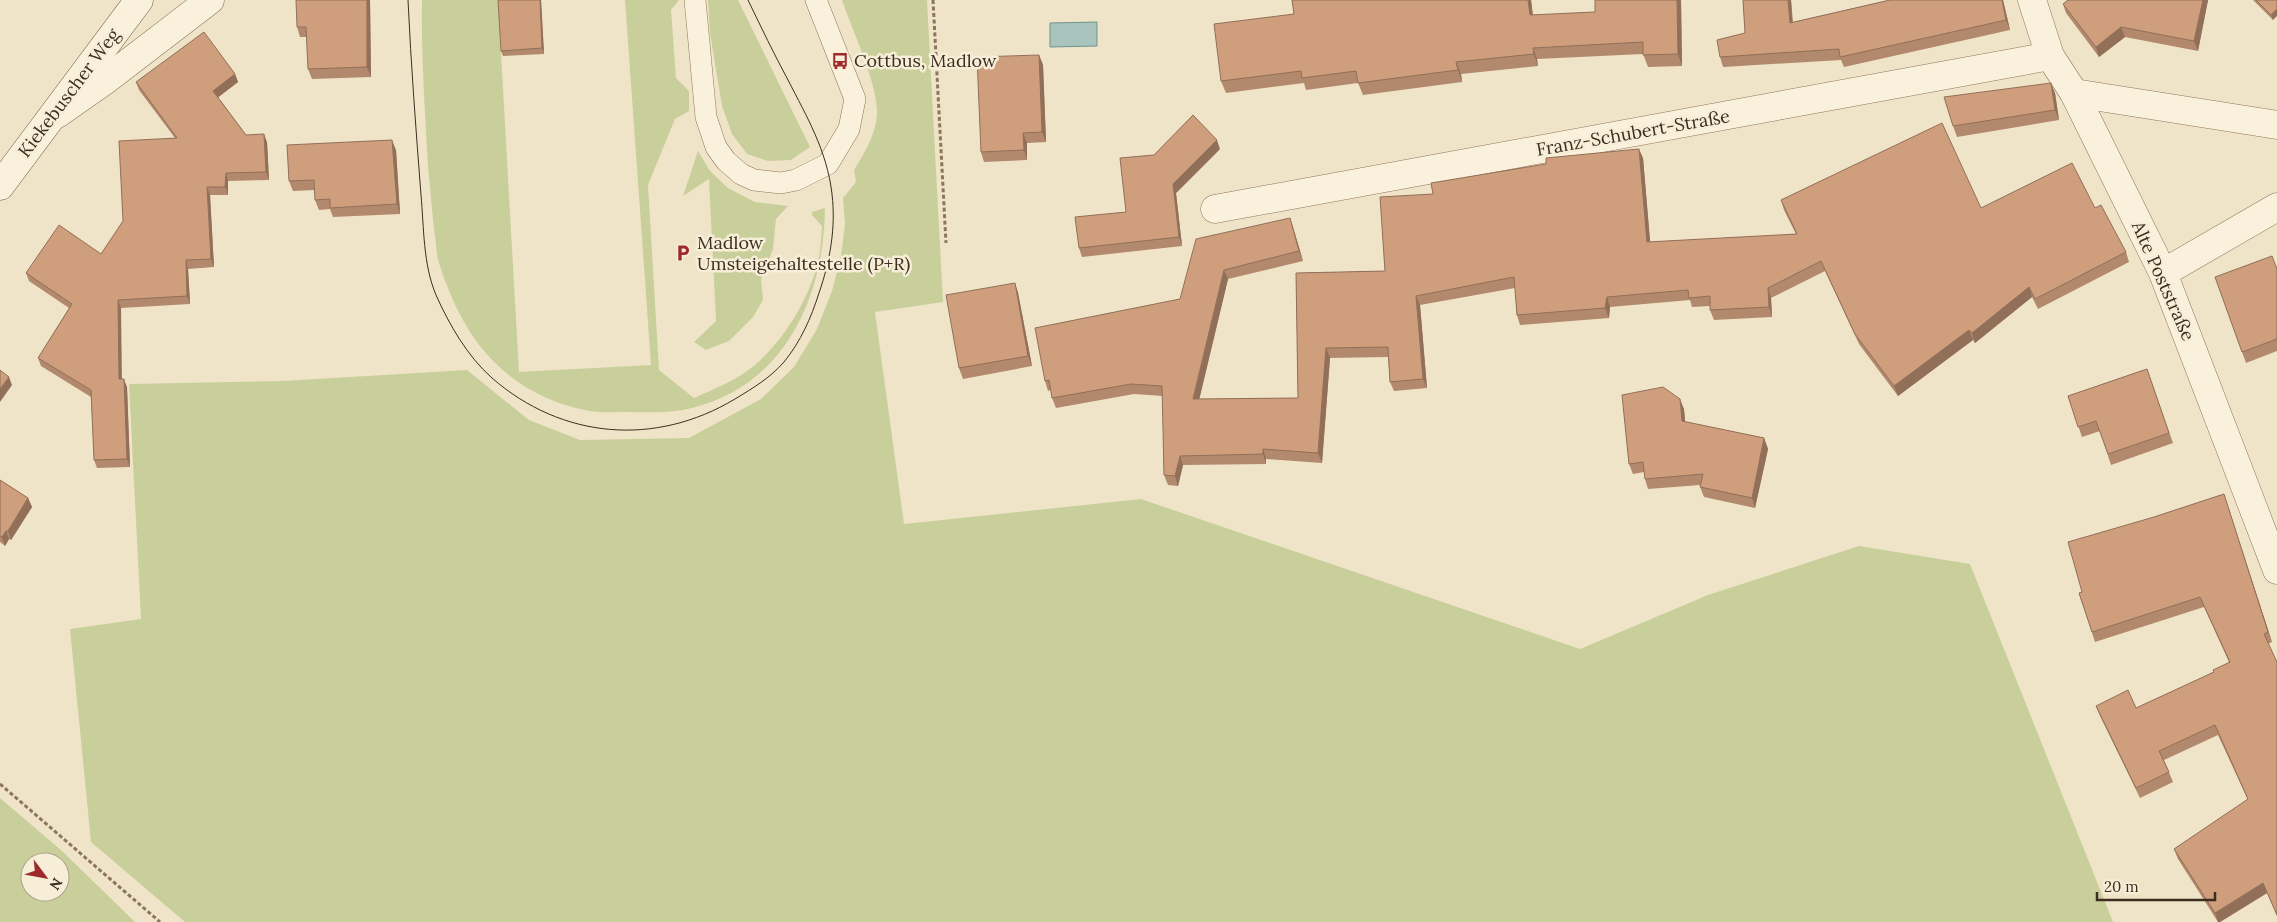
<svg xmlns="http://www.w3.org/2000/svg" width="2277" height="922" font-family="Lora,serif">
	<rect width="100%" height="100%" fill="#f0e4c8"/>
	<g fill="#c9cf9b" fill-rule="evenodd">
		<path d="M422,0h76l21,372 132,-7 -26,-365h54l-8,10 5,68 13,13v20l-14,8 -27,66 11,185 35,28c20,-9 43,-18 61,-33 30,-26 56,-69 64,-108 2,-10 2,-21 3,-31l-10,-11v-3l13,-4c-1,89 -40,177 -133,200 -23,6 -46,4 -68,4 -11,0 -23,1 -34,-1 -47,-8 -89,-34 -116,-73 -16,-23 -28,-52 -36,-78 -2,-9 -2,-20 -4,-30 -2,-21 -4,-42 -6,-63 -3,-56 -7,-112 -6,-167z"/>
		<polygon points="708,0 738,0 810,147 791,160 768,161 747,154 732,134 722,106 710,33"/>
		<path d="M842,0h85l16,302 -68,10 29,212 237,-25 439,150 128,-54 151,-49 111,18 143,358h-1928l-94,-80 -21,-213 71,-10 -12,-235 154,-3 184,-11 62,50 51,20 109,-2 72,-39 33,-32 23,-38 15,-38 9,-35 4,-32 -2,-26 13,-16 -2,-12c10,-16 22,-36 23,-56 1,-30 -25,-84 -35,-114z"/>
		<polygon points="698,151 710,171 728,188 755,202 788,206 776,219 773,249 761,280 763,300 753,317 729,341 706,350 694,342 716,321 709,179 683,196"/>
		<path d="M0,798l61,52 74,72h-135zM30,862h30v30h-30z"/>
	</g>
	<polygon fill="#a9c4bc" stroke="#6f938a" points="1097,22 1097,46 1050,47 1050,23"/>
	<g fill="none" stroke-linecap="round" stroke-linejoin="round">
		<g stroke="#8d765c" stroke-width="22">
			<polyline id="service" points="695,0 706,117 716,147 726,161 741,174 754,180 781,183 796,180 828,164 849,129 855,99 816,0"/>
		</g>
		<g stroke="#8d765c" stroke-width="29">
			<g id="minor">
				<polyline points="2032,0 2050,56 2074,93 2163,273 2277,570"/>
				<polyline points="2074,93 2277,125"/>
				<polyline points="57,114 107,79 210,0"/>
				<polyline points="1215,209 2050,56"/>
				<polyline points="2163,273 2277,207"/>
			</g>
		</g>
		<g stroke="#6f573f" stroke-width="29">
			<polyline id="secondary" points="0,186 139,0"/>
		</g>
		<g stroke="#8d765c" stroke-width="3" stroke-dasharray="4 2.5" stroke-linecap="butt">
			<polyline points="933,0 946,243"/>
			<polyline points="0,784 160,922"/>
		</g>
		<use href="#service" stroke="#faf1dc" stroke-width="21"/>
		<use href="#minor" stroke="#faf1dc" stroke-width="28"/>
		<use href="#secondary" stroke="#faf1dc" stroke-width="28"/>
		<path stroke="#3d2e20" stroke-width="1" d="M408,0c3,65 8,130 13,195 3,33 2,69 15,100 13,29 31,61 56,83 70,61 163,69 243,21 18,-11 35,-21 49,-37 17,-21 27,-44 35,-69 11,-32 17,-65 13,-99 -5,-43 -25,-77 -44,-114 -14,-26 -27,-53 -40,-80"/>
	</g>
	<g fill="#b2896c">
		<polygon points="370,0 371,77 312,79 308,69 307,37 300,37 297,27"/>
		<polygon points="540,0 541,0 544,54 503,56 501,51"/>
		<polygon points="1292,0 1531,0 1533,15 1595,12 1595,0 1681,0 1682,66 1648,67 1643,54 1537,59 1538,66 1461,74 1462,82 1363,95 1358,83 1306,90 1304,83 1226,93 1221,81 1294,14"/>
		<polygon points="1743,0 1791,0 1793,22 1890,0 2003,0 2010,30 1844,67 1841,60 1723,67 1720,57 1745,33"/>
		<polygon points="2208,0 2198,51 2125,37 2099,57 2066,13 2063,4"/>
		<polygon points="2253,0 2277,0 2273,20"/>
		<polygon points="1039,55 1043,65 1046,142 1027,143 1027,160 984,162 981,152"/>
		<polygon points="235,74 238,82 218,97 246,135 267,142 269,180 228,181 228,195 210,195 214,267 188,269 190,304 121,308 121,379 127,387 130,467 97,468 94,460 91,397 41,366 38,358 69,308 29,281 26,273 101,254 123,221 175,138 139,90 136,82"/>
		<polygon points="2055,93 2059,120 1957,137 1953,126"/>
		<polygon points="1220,149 1176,193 1182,246 1082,257 1079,248"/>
		<polygon points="396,150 400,214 333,217 330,209 319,210 315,200 315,190 293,191 289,181"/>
		<polygon points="1643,158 1650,242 1796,234 1784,210 1781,200 1981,208 2095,208 2126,252 2129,262 2038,309 2032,297 1975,343 1973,340 1898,396 1859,344 1825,271 1771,298 1772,317 1714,320 1710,310 1710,306 1692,307 1690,300 1610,307 1609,318 1520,325 1517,315 1515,288 1420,305 1427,388 1394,391 1390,382 1388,357 1330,358 1322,463 1266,459 1266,464 1183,465 1178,486 1168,485 1164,475 1163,396 1134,394 1056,408 1052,398 1051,390 1048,391 1045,381 1180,299 1290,218 1303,261 1228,279 1199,399 1298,398 1296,273 1385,271 1433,194"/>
		<polygon points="2277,269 2277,351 2246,363 2215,277"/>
		<polygon points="1015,283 1018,293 1032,366 963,379 959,368"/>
		<polygon points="2147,369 2173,443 2111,465 2100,431 2082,437 2068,396"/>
		<polygon points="1684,409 1685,422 1764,438 1768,449 1755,508 1704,497 1700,487 1700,485 1648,489 1645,479 1644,472 1633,474 1629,464"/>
		<polygon points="0,480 28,498 32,507 11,540 9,539 5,546 0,542"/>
		<polygon points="2224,494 2272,642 2268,644 2277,662 2277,916 2267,893 2220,922 2218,922 2178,859 2174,849 2248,800 2218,735 2164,760 2173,782 2140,798 2100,716 2096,706 2136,708 2214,672 2229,662 2204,607 2095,642 2079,593 2082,592 2154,517"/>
	</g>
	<g fill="#916f58">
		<polygon points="367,0 370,0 371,77 367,67"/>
		<polygon points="540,0 541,0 544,54 542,48"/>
		<polygon points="1528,0 1531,0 1534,27 1530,15"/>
		<polygon points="1677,0 1681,0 1682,66 1678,54"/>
		<polygon points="1788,0 1791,0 1793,33 1790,23"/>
		<polygon points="2002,0 2003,0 2010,30 2006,20"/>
		<polygon points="2203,0 2208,0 2198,51 2194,41"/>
		<polygon points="2277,9 2277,16 2273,20 2271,15"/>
		<polygon points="2121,27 2125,37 2099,57 2096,47"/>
		<polygon points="1533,48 1537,59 1538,66 1534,54"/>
		<polygon points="1039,55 1043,65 1046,142 1042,132"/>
		<polygon points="1456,62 1461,74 1462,82 1458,70"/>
		<polygon points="235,74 238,82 216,99 213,91"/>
		<polygon points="2051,83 2055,93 2059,120 2055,110"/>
		<polygon points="1023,133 1027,143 1027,160 1024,150"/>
		<polygon points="264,134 267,142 269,180 266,172"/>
		<polygon points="392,140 396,150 400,214 397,204"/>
		<polygon points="1217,140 1220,149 1176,193 1182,246 1179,237 1173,184"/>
		<polygon points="1639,149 1643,158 1651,252 1647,242"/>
		<polygon points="226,173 228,181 228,195 225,187"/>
		<polygon points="207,187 210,195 214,267 211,259"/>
		<polygon points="1290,218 1293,227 1303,261 1299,251"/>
		<polygon points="186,260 188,269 190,304 187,296"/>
		<polygon points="1224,270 1228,279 1197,409 1193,399"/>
		<polygon points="1015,283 1018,293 1032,366 1028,356"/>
		<polygon points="2029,287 2032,297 1975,343 1972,333"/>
		<polygon points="1768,288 1771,298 1772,317 1769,307"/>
		<polygon points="1416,296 1420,305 1427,388 1423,379"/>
		<polygon points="1607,297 1610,307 1609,318 1605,308"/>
		<polygon points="118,300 121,308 122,387 119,379"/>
		<polygon points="1969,330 1973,340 1898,396 1894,386"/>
		<polygon points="1326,348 1330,358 1322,463 1318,453"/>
		<polygon points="9,377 12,385 0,402 0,389"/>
		<polygon points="124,379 127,387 130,467 127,459"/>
		<polygon points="1680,399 1684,409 1686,431 1682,421"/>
		<polygon points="1764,438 1768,449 1755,508 1752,498"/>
		<polygon points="1263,449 1266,459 1266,464 1263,454"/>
		<polygon points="1180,456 1183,465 1178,486 1175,476"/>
		<polygon points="2224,494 2227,504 2272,642 2268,632"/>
		<polygon points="28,498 32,507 11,540 8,531"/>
		<polygon points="6,531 9,539 5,546 2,537"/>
		<polygon points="2263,883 2267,893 2220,922 2218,922 2215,913"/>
	</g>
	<g fill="#cf9f7d" stroke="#916f58">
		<polygon points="296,0 367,0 367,67 308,69 306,27 297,27"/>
		<polygon points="498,0 540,0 542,48 501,51"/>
		<polygon points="1292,0 1528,0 1530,15 1595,12 1595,0 1677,0 1678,54 1643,55 1643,42 1533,48 1534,54 1456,62 1458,70 1358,83 1356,71 1302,78 1301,71 1221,81 1214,24 1294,14"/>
		<polygon points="1743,0 1788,0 1790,23 1890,0 2002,0 2006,20 1840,57 1839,49 1720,57 1717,40 1745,33"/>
		<polygon points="2068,0 2203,0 2194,41 2121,27 2096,47 2063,4"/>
		<polygon points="2256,0 2277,0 2277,9 2271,15"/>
		<polygon points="204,32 235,74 213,91 246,135 264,134 266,172 226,173 225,187 207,187 211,259 186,260 187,296 118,300 119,379 124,379 127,459 94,460 91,390 38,358 72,304 26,273 59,225 101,254 123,221 119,141 177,138 136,82"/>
		<polygon points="1039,55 1042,132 1023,133 1024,150 981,152 977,57"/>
		<polygon points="2051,83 2055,110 1953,126 1944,97"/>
		<polygon points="1193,115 1217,140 1173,184 1179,237 1079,248 1075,217 1126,212 1120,158 1154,155"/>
		<polygon points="1942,123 1981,208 2072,163 2095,208 2101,205 2126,252 2035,299 2029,287 1972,333 1969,330 1894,386 1855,334 1821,261 1768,288 1769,307 1710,310 1710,296 1689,298 1688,290 1607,297 1605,308 1517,315 1514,277 1416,296 1423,379 1390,382 1388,347 1326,348 1318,453 1263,449 1263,454 1180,456 1175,476 1164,475 1162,386 1131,384 1052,398 1049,380 1045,381 1035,328 1180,299 1196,239 1290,218 1299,251 1224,270 1193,399 1298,398 1296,273 1385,271 1380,197 1433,194 1431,183 1546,164 1546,158 1639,149 1647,242 1797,234 1781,200"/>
		<polygon points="392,140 397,204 330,208 330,199 315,200 314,180 289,181 287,145"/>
		<polygon points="2272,256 2277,269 2277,339 2242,352 2215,277"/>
		<polygon points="1015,283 1028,356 959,368 946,295"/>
		<polygon points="2147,369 2169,433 2108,454 2096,421 2078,427 2068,396"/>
		<polygon points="0,370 9,377 0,389"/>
		<polygon points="1663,387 1680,399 1682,421 1764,438 1752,498 1700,487 1703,474 1645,479 1643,462 1629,464 1622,395"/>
		<polygon points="0,480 28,498 8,531 6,531 2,537 0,536"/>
		<polygon points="2224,494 2268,632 2264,634 2277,662 2277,915 2263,883 2215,913 2174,849 2248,799 2215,725 2159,751 2169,772 2136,788 2096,706 2128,690 2136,708 2214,672 2213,670 2230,662 2200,597 2092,632 2079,593 2082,592 2068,542 2154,517"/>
	</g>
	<defs>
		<g id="bus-bare" transform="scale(1.35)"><path d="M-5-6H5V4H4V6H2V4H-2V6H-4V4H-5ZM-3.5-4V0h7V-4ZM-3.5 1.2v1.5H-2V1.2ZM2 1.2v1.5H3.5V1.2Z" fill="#9e2a2b" stroke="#f7eed8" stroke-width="2.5" paint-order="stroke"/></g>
		<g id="parking-bare" transform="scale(1.35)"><path d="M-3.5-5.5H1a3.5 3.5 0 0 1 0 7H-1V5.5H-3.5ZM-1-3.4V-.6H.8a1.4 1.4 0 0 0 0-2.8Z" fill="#9e2a2b" stroke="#f7eed8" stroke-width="2.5" paint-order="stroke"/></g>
	</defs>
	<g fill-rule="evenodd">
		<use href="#bus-bare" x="840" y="61"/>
		<use href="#parking-bare" x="683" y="253"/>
	</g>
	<g text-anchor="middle" stroke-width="5" stroke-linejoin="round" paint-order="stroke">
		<g font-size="18" fill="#3d2e20" stroke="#f7eed8" text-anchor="start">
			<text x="854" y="67">Cottbus, Madlow</text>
			<text x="697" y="249">Madlow<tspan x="697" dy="21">Umsteigehaltestelle (P+R)</tspan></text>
		</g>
		<g font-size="18" fill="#3d2e20" stroke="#f7eed8">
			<text transform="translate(69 93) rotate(-53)" y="6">Kiekebuscher Weg</text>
			<text transform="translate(1633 133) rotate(-10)" y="6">Franz-Schubert-Straße</text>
			<text transform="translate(2163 281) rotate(66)" y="6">Alte Poststraße</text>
		</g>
	</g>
	<g transform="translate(45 877) rotate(122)"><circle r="24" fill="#f7eed8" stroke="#ada18e"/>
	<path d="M0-4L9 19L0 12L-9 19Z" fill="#9e2a2b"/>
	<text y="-8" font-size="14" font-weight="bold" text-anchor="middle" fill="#3d2e20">N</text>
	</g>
	<path d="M2097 892v8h118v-8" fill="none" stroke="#3d2e20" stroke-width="2.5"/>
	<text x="2104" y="892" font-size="15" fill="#3d2e20" stroke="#f7eed8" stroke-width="4" paint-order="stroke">20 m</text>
</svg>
